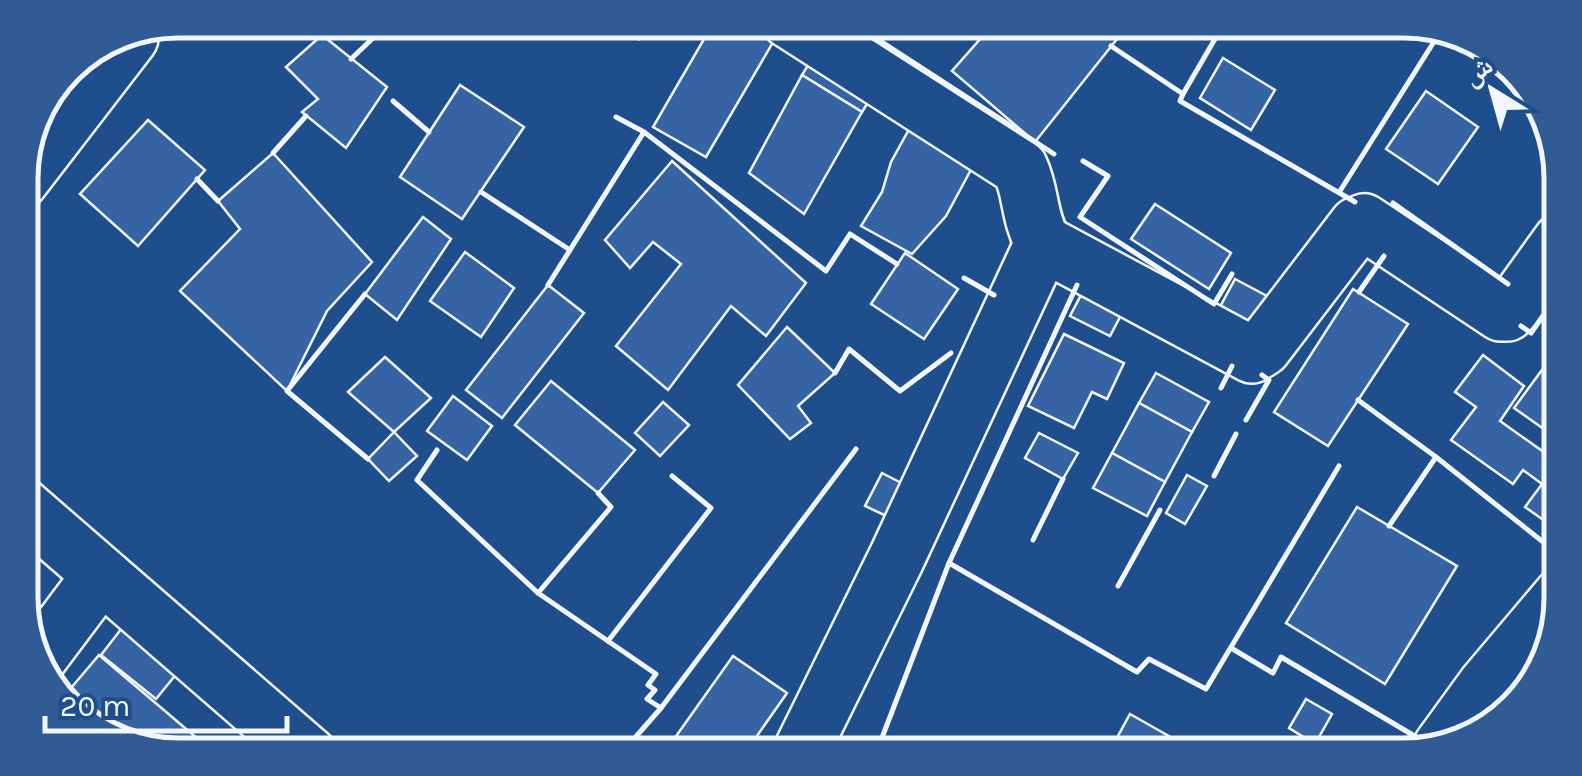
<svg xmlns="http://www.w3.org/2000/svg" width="1582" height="776" font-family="Karla,'Noto Naskh Arabic',sans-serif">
	<rect width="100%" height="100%" fill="#1f4e8c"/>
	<g fill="#3563a3" stroke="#f2f6ff" stroke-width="2.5">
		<polygon points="715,20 757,20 779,32 706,157 653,127"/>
		<polygon points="997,20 1104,20 1121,34 1035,142 952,71"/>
		<polygon points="322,35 387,87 346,148 302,112 318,99 286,67"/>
		<polygon points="821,44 882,80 862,112 802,75"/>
		<polygon points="1223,58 1275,90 1251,130 1200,98"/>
		<polygon points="802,75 862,112 804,214 749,173"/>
		<polygon points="460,85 524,127 462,219 400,177"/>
		<polygon points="1426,91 1478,127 1438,184 1386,149"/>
		<polygon points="918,113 980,153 946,216 912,254 861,226 882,192 891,162"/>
		<polygon points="148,120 205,170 138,246 80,194"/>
		<polygon points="273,153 372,262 327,311 287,391 180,291 240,229 218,201"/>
		<polygon points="672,161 806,283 766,336 731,306 668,390 616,346 681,264 653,242 630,268 605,240"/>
		<polygon points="1155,204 1231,253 1209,289 1131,239"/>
		<polygon points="423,217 451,239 397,320 365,294"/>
		<polygon points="465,252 514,288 481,337 430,301"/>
		<polygon points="905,253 958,289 924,339 871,304"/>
		<polygon points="1090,278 1130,298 1110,336 1070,316"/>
		<polygon points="1235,279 1284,305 1268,334 1220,307"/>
		<polygon points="548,285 584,313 502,418 466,390"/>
		<polygon points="1353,289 1408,324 1328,446 1274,412"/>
		<polygon points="787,327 835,373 798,406 811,423 790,439 738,385"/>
		<polygon points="1064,334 1124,363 1107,399 1092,392 1074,428 1028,406"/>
		<polygon points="1561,344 1562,442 1514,408"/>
		<polygon points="1483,355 1524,386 1500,421 1562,465 1562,533 1525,507 1542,484 1523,470 1513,484 1451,440 1476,407 1455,392"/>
		<polygon points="385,357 431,398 394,432 348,392"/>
		<polygon points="1156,373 1209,402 1192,432 1139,403"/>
		<polygon points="551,381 635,450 598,493 515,425"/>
		<polygon points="453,396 492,426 467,460 427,431"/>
		<polygon points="663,402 689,425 660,456 635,433"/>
		<polygon points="1139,403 1192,432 1165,482 1112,453"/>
		<polygon points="394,432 417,456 389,481 368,459"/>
		<polygon points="1039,433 1078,453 1063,479 1025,458"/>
		<polygon points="1112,453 1165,482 1147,516 1093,488"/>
		<polygon points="882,473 911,488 895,520 865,506"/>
		<polygon points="1187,475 1207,486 1185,524 1166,513"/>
		<polygon points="1357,507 1457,566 1385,684 1286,623"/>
		<polygon points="122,628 178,672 156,699 101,655"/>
		<polygon points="99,655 218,756 178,756 108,740 60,701"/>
		<polygon points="733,656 787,693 743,756 662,756"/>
		<polygon points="1306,699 1332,714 1315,744 1289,728"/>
		<polygon points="1130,714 1204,756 1107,756"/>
	</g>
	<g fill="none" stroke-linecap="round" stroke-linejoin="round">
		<g stroke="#f2f6ff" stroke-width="60">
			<g id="minor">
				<path d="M789,20l231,148c12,26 8,47 23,75l-146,314 -98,199"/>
				<polyline points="20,181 130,38"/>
				<polyline points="1043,243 1252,355 1263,348 1357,225 1364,222 1501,313 1507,313 1515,305 1561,241"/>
				<polyline points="21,505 310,756"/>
				<polyline points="38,659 101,575"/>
				<polyline points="1441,747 1486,685 1562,595"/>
			</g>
		</g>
		<use href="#minor" stroke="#1f4e8c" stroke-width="55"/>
		<g stroke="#f2f6ff" stroke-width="5">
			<polyline points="611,20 639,38"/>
			<polyline points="848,20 1054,154"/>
			<polyline points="1111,46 1183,94 1180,101 1355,202"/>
			<polyline points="351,59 392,20"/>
			<polyline points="1183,94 1226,20"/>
			<polyline points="393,101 429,132"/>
			<polyline points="616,117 644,132 826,271 850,234 897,264"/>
			<polyline points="273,153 306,116"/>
			<polyline points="1083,161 1108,176 1080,217 1214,304 1232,274"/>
			<polyline points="197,179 218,201"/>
			<polyline points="1340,191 1442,29"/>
			<polyline points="481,192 570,250"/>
			<polyline points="1393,203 1508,284"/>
			<polyline points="964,278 994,295"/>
			<polyline points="548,285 644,132"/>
			<polyline points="1077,285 949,563 1137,672 1149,659 1206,689 1339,466"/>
			<polyline points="1359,292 1384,256"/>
			<polyline points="365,294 287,391 368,459"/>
			<polyline points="1521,326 1531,333 1561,290"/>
			<polyline points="835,373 849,349 900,391 951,353"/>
			<polyline points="1221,388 1232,366"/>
			<polyline points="1358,400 1436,457 1562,557"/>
			<polyline points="1246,420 1269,380 1262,375"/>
			<polyline points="437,450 417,480 538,593 656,674 648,685 655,690 647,699 661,708"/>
			<polyline points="1214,476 1236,434"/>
			<polyline points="1389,526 1436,457"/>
			<polyline points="1033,540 1063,479"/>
			<polyline points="1118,586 1160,510"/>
			<polyline points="538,593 611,507 598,493"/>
			<polyline points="608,641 711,508 672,476"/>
			<polyline points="1231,648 1273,673 1281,657 1423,741"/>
			<polyline points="619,756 661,708 856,449"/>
			<polyline points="875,756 949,563"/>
		</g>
	</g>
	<path d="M0 0H1582V776H0ZM178 38H1404A140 140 0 0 1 1544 178V598A140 140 0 0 1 1404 738H178A140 140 0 0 1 38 598V178A140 140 0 0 1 178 38Z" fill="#305b95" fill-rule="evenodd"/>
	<path fill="none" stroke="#f2f6ff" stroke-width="5" d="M178 38H1404A140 140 0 0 1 1544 178V598A140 140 0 0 1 1404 738H178A140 140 0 0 1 38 598V178A140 140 0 0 1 178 38Z"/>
	<g transform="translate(1492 90) rotate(323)" stroke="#1f4e8c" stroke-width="8" paint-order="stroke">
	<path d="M0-8L18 38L0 25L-18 38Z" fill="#f2f6ff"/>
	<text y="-15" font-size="28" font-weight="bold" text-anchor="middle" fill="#f2f6ff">ش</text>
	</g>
	<path d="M45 716v15h242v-15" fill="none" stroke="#f2f6ff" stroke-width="5"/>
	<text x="60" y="716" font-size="30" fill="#f2f6ff" stroke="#1f4e8c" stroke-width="8" paint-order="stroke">20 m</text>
</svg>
